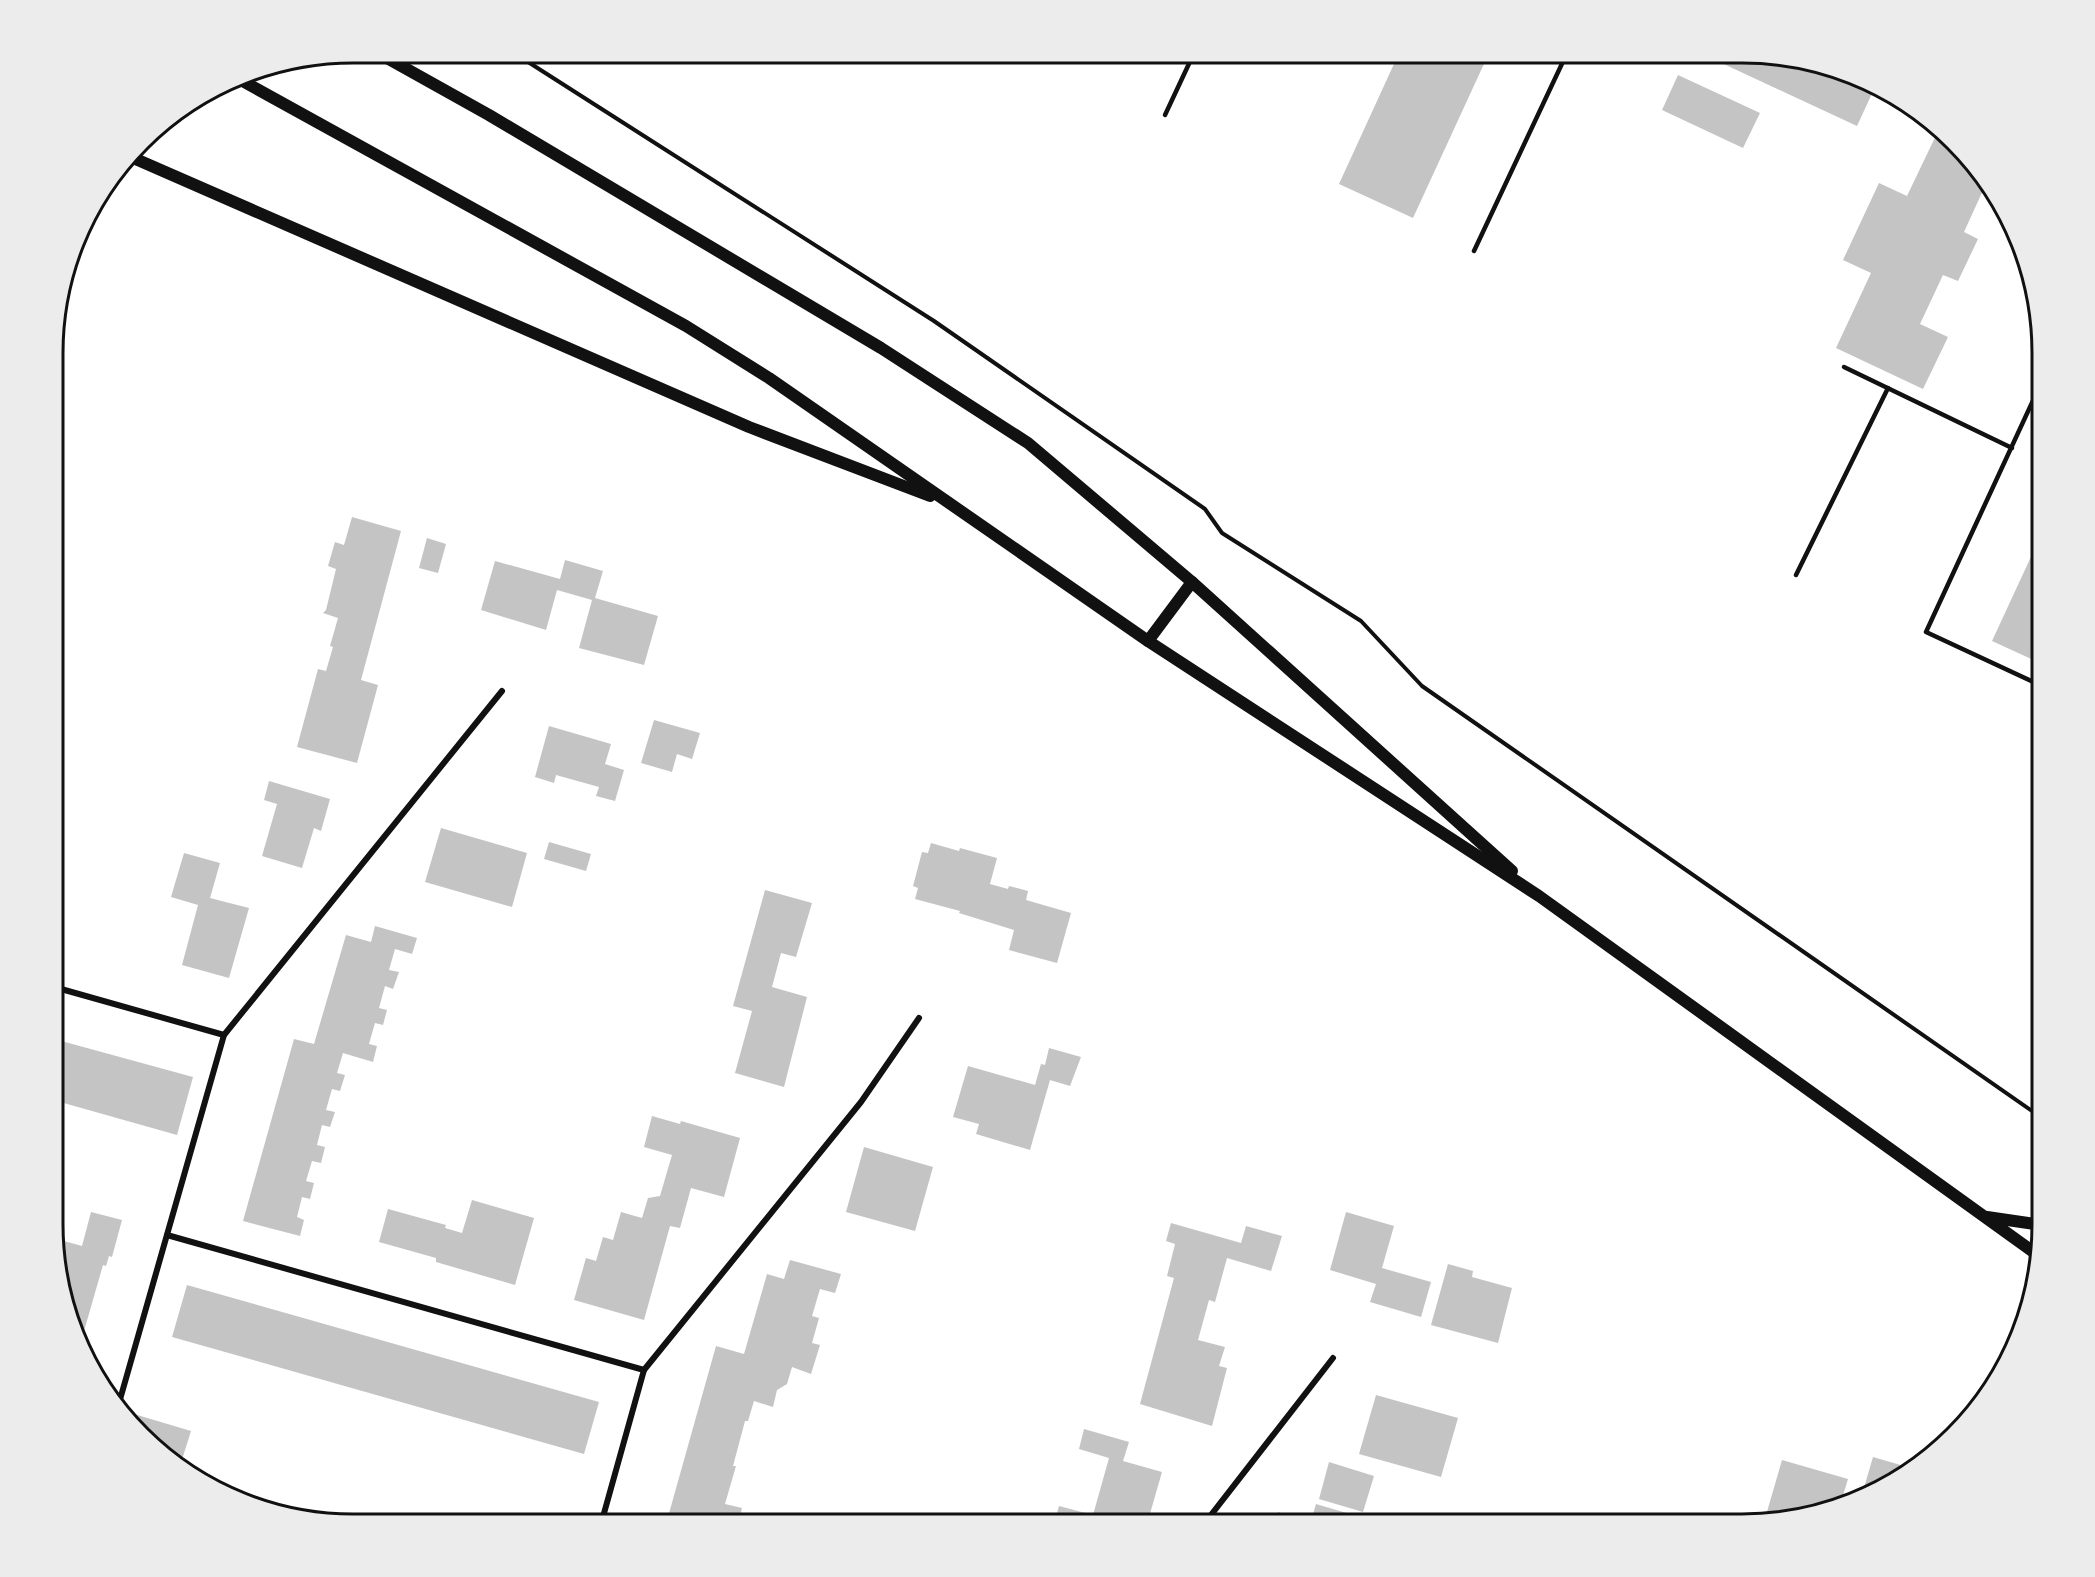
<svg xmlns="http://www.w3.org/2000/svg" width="2095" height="1577" font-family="Georgia,serif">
	<rect width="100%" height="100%" fill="#fff"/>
	<g fill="#c4c4c4">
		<polygon points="1399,53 1489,53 1413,218 1339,184"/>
		<polygon points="1700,53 1761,53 1857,75 1875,87 1857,126"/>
		<polygon points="1678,75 1760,113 1743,148 1662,110"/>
		<polygon points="1940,127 1985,186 1964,232 1978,239 1958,281 1943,275 1920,324 1948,337 1923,389 1836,348 1871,273 1843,260 1879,183 1907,196"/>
		<polygon points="352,517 401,531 361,680 378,685 357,763 297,747 318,669 326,671 333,647 330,646 338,618 323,613 326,610 336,569 328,566 335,542 344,545"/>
		<polygon points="2042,533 2042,664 1992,641"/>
		<polygon points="427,538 446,544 438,573 419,568"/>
		<polygon points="565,560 603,571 595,598 658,616 644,665 579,648 592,600 557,590 546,630 481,610 495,561 560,579"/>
		<polygon points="654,720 700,733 692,759 677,754 672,772 641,763"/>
		<polygon points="549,726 611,744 605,764 624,770 615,801 596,796 599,787 556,775 554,783 535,777"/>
		<polygon points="269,781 330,799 321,831 314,828 302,868 262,856 277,804 264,800"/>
		<polygon points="441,828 527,853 512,907 425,882"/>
		<polygon points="549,842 591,854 586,871 544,859"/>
		<polygon points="931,843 959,851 960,848 997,858 990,884 1008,889 1009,886 1028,891 1026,900 1071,913 1057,963 1009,950 1014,930 959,913 960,911 915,899 918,888 913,886 922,852 928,853"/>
		<polygon points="184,853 220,863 210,898 249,908 229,978 182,965 198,905 171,897"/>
		<polygon points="765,890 812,903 796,957 781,953 772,987 807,997 784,1087 735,1073 752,1011 733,1006"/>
		<polygon points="375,926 417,938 412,954 395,949 389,970 399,972 393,989 385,986 379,1008 387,1010 383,1025 375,1023 369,1044 377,1046 373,1062 343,1053 337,1073 345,1075 340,1091 332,1089 326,1110 335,1112 330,1127 322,1125 317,1145 325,1147 321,1163 312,1161 306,1181 314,1183 310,1199 302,1197 297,1217 304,1220 300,1236 243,1221 294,1039 314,1044 346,935 371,942"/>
		<polygon points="54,1039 193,1077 177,1135 53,1100"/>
		<polygon points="1049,1048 1081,1057 1070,1086 1050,1080 1030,1150 976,1134 979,1124 953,1117 968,1066 1035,1085 1041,1064 1045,1065"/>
		<polygon points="652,1116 680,1124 681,1121 740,1138 724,1197 691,1188 680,1228 670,1226 644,1320 574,1300 586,1258 596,1261 603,1237 613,1240 621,1212 642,1218 648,1198 660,1196 672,1155 644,1147"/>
		<polygon points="864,1147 933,1167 915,1231 846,1212"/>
		<polygon points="472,1200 534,1218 515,1285 436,1262 436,1258 379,1242 388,1209 446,1225 445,1228 462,1233"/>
		<polygon points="91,1212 122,1220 112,1257 109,1256 106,1266 103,1265 80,1345 53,1238 82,1246"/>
		<polygon points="1346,1212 1394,1226 1382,1268 1431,1282 1421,1317 1370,1302 1376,1284 1330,1270"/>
		<polygon points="1171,1223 1241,1243 1246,1226 1282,1236 1271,1271 1227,1258 1215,1302 1209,1300 1198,1340 1225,1347 1219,1366 1227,1368 1212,1426 1140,1404 1174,1278 1167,1276 1175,1244 1166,1241"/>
		<polygon points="790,1260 841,1274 835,1293 820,1289 812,1316 819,1318 812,1343 820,1345 811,1374 792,1367 787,1384 777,1390 773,1407 754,1401 748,1421 745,1421 733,1466 736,1466 725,1504 742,1508 738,1524 666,1524 716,1346 744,1354 767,1274 784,1279"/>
		<polygon points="1448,1264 1473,1271 1472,1277 1512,1288 1498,1343 1431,1325"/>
		<polygon points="187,1285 599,1402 584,1454 172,1337"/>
		<polygon points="1376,1395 1458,1418 1441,1477 1359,1454"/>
		<polygon points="134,1414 191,1431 180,1466 155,1450 132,1420"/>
		<polygon points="1084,1429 1129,1442 1123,1461 1162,1472 1147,1524 1054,1524 1059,1506 1093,1515 1109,1458 1079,1449"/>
		<polygon points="1873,1457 1904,1466 1902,1472 1874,1494 1861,1498"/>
		<polygon points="1782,1460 1848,1479 1840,1505 1801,1519 1764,1522"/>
		<polygon points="1329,1462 1374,1476 1363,1512 1319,1499"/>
		<polygon points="1316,1504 1350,1514 1347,1524 1274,1524 1278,1512 1311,1521"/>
	</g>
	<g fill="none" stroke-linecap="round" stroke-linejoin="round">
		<polyline stroke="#111" stroke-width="4" points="514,53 934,321 1205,509 1222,533 1361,621 1422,686 2042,1118"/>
		<g stroke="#111" stroke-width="4.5">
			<polyline points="1165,115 1194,53"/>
			<polyline points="1474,251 1567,53"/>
			<polyline points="1844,367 2012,448"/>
			<polyline points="1796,575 1888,388"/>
			<polyline points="2042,686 1926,632 2042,381"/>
		</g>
		<g stroke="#111" stroke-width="6">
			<polyline points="54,987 224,1035"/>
			<polyline points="167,1235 644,1370 601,1524"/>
			<polyline points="644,1370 861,1102 919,1018"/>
			<polyline points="119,1403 224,1035 502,691"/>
			<polyline points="1204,1524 1333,1358"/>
		</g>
		<g stroke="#111" stroke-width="12">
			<polyline points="378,53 489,115 881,348 1028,443 1192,582 1512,871"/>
			<polyline points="239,79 686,326 769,378 1148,641 1539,896 2039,1256"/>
			<polyline points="131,157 749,427 930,496"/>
			<polyline points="1148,641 1192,582"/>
			<polyline points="1987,1217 2042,1225"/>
		</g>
	</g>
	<path d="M0 0H2095V1577H0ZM353 63H1742A290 290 0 0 1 2032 353V1224A290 290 0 0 1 1742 1514H353A290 290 0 0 1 63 1224V353A290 290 0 0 1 353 63Z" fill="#ececec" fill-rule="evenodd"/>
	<path fill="none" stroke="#111" stroke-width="3" d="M353 63H1742A290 290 0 0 1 2032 353V1224A290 290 0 0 1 1742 1514H353A290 290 0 0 1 63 1224V353A290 290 0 0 1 353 63Z"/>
</svg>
